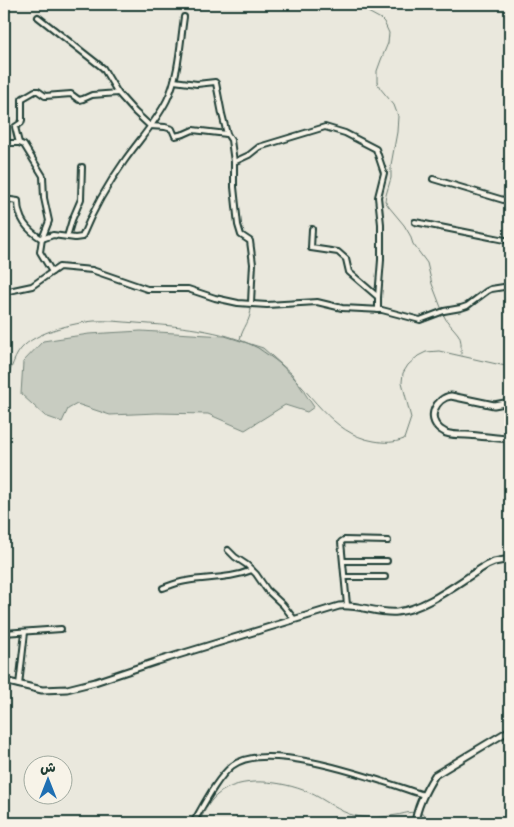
<svg xmlns="http://www.w3.org/2000/svg" width="514" height="827" font-family="Sriracha,'Playpen Sans Arabic',sans-serif">
	<rect width="100%" height="100%" fill="#eae8dd"/>
	<filter id="ink" filterUnits="userSpaceOnUse"><feTurbulence type="fractalNoise" baseFrequency=".02" numOctaves="2"/><feDisplacementMap in="SourceGraphic" scale="10" xChannelSelector="R" yChannelSelector="G"/><feConvolveMatrix kernelMatrix="1 2 1 2 8 2 1 2 1" color-interpolation-filters="sRGB"/></filter>
	<g filter="url(#ink)">
		<polygon fill="#c8ccc1" stroke="#74847a" points="141,331 225,336 263,348 292,374 314,407 307,412 285,405 245,430 208,414 157,413 110,415 77,404 68,409 62,422 45,416 21,394 23,362 43,341 89,334"/>
		<g fill="none" stroke-linecap="round" stroke-linejoin="round">
			<g stroke="#6a7c72" stroke-width="1">
				<polyline points="363,4 368,12 381,19 384,22 389,33 388,43 381,60 377,71 377,82 380,88 394,105 398,116 397,132 391,165 391,178 386,195 385,201 389,207 404,225 410,235 413,244 427,263 432,284 442,310"/>
				<path d="M443,314c3,8 10,13 15,20 4,6 3,13 3,20"/>
				<path d="M240,339c3,-12 11,-18 11,-32"/>
				<path d="M4,391c4,-13 9,-33 17,-42 14,-17 53,-26 73,-28 14,-1 29,1 42,2 40,3 86,6 122,25 7,5 15,10 21,15 31,27 52,71 95,78 11,2 20,2 30,-2l7,-21 -9,-36 1,-9 5,-8 10,-9 8,-4 13,-1 71,16"/>
				<polyline points="420,813 424,815 436,823"/>
				<path d="M198,823c6,-9 10,-21 19,-28 23,-20 65,-14 91,-3 17,7 30,20 48,24 13,3 28,1 41,-1 7,-1 12,-4 19,-2"/>
			</g>
			<g stroke="#1f3d34" stroke-width="8">
				<g id="minor">
					<polyline points="38,17 103,68 118,93 135,112 150,126 165,127 172,129 175,136 184,134 193,130 227,134 231,140 234,162 234,187 238,225 241,235 250,241 253,264 252,281 251,303"/>
					<polyline points="174,81 197,84 215,82 216,83 222,114 227,134"/>
					<polyline points="4,143 19,143 24,145 43,176 44,198 49,221 42,239 40,252 52,272"/>
					<polyline points="19,143 15,127 21,123 22,120 22,99 23,98 35,91 38,91 45,96 71,94 79,100 83,99 92,95 118,93"/>
					<polyline points="234,162 249,155 259,147 325,127 345,133 376,149 384,173 378,197 381,224 381,260 378,297 378,310"/>
					<polyline points="433,179 510,202"/>
					<path d="M4,199l14,2c0,18 9,29 24,38l11,-4 22,3 7,-1c11,-27 26,-53 43,-77 14,-20 31,-38 42,-60 12,-25 13,-56 17,-83"/>
					<polyline points="415,222 510,241"/>
					<polyline points="312,229 311,248 338,252 346,259 349,272 378,297"/>
					<polyline points="67,237 72,220 81,199 82,167"/>
					<polyline points="4,292 32,286 59,267 92,270 147,289 188,289 215,298 238,303 267,305 317,302 342,308 382,310 420,320 444,311 461,308 467,306 487,291 491,289 510,286"/>
					<polyline points="228,550 235,557 247,565 256,574 267,590 283,605 294,619"/>
					<polyline points="343,561 387,561"/>
					<polyline points="345,577 385,577"/>
					<path d="M163,588c8,-3 15,-6 23,-7 22,-4 44,-2 66,-11"/>
					<polyline points="347,605 341,542 344,540 388,541"/>
					<polyline points="4,633 61,629"/>
					<polyline points="19,685 25,632"/>
					<path d="M193,823c10,-17 24,-45 39,-57 35,-28 151,16 192,29"/>
				</g>
			</g>
			<g stroke="#1f3d34" stroke-width="9">
				<g id="tertiary">
					<path d="M510,402l-16,3 -43,-9c-15,2 -25,22 -11,33 1,1 5,3 6,4 6,2 14,2 20,2 15,1 30,3 44,4"/>
					<path d="M4,681l38,9 25,-1 28,-7 63,-21 181,-55c20,-2 39,8 58,6 30,-3 64,-32 90,-47l7,-3 16,-3"/>
					<path d="M415,823c2,-16 11,-34 20,-48l75,-45"/>
				</g>
			</g>
			<use href="#minor" stroke="#f7f3e8" stroke-width="4"/>
			<use href="#tertiary" stroke="#f7f3e8" stroke-width="5"/>
		</g>
	</g>
	<rect width="514" height="827" fill="none" stroke="#f7f3e8" stroke-width="20"/>
	<rect x="10" y="10" width="494" height="807" fill="none" stroke="#1f3d34" stroke-width="2" filter="url(#ink)"/>
	<g transform="translate(48 780)"><circle r="24" fill="#f7f3e8" stroke="#a1aaa0"/>
	<path d="M0-4L9 19L0 12L-9 19Z" fill="#1f6fb2"/>
	<text y="-8" font-size="14" font-weight="bold" text-anchor="middle" fill="#1f3d34">ش</text>
	</g>
</svg>
